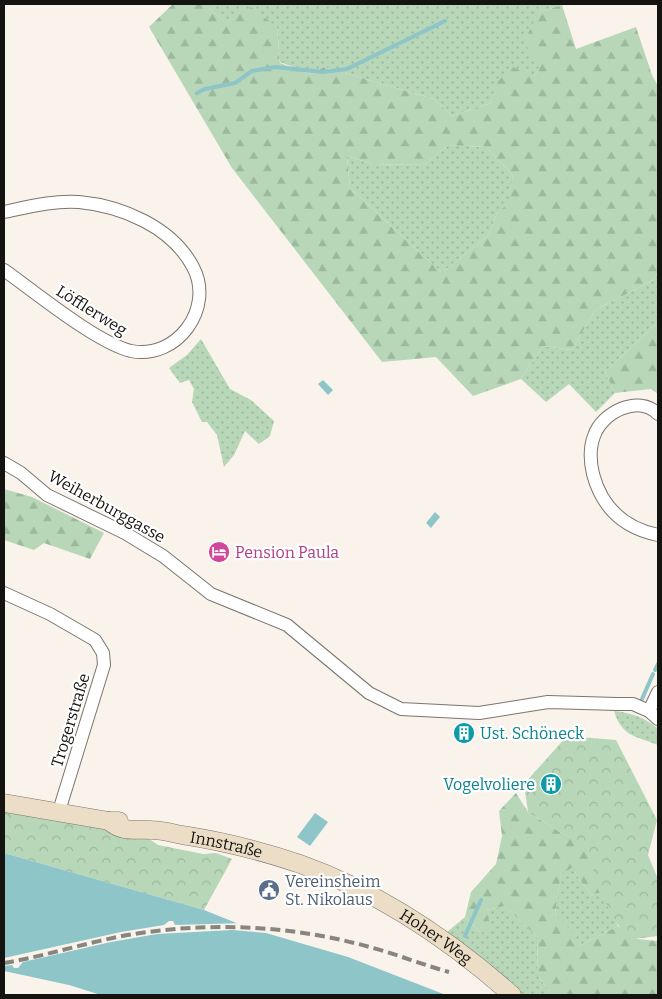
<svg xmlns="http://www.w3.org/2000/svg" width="662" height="999" font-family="Bitter,serif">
	<defs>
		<pattern id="grass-dots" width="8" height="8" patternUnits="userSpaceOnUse" patternTransform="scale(1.25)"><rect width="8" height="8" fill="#b7d7b8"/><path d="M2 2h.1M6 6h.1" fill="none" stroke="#9cb89d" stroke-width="1.8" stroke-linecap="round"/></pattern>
		<pattern id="forest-firs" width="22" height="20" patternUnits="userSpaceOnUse" patternTransform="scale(1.25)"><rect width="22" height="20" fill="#b7d7b8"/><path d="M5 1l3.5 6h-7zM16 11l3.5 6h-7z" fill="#9cb89d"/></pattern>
		<pattern id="park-crowns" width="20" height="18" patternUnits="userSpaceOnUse" patternTransform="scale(1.25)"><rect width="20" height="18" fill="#b7d7b8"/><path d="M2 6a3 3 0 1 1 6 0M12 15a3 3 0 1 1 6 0" fill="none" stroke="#9cb89d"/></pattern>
	</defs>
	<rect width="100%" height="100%" fill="#f9f3eb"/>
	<g fill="url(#grass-dots)">
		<polygon points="204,4 561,4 562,5 539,12 539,68 534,77 497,83 491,103 452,116 434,99 324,67 311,74 280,62 277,27 224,21"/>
		<polygon points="448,145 486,147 513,175 510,204 497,213 489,235 442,273 350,188 347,156 373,164 424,165"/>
		<polygon points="658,273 658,322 605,372 615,393 596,412 569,384 546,402 521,379 543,346 572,350 595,310 652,281"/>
		<polygon points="201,339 230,389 251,400 274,421 270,436 259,444 245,431 234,455 224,467 217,435 207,422 202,422 192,402 194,389 189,380 180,383 169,368 187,355"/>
		<path d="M614,711c17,2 31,6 44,18v16c-22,-9 -36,-8 -44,-34z"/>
		<polygon points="572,868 591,895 603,892 618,926 579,946 555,914 561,873"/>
		<polygon points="505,906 537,937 538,976 553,995 523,995 447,932 465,917 481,933 486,910"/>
	</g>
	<g fill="url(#forest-firs)" fill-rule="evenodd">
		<path d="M173,4h31l20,17 27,-14 26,20 3,36 31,11 13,-7 110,32 18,17 39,-13 5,-20 17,-16 21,10 5,-9 -15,-27 15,-29 23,-7 14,44 60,-22 16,48 6,11v187l-6,8 -57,29 -23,40 -29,-4 -22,33 -48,17 -37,-39 -54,5 -150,-194 -83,-141zM448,145l38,2 27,28 -4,28 -12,10 -8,22 -47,38 -92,-85 -3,-32 26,8 51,1z"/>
		<polygon points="658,322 658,394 651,389 615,393 605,372"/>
		<polygon points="4,489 32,497 104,533 90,559 44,543 34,550 4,540"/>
		<polygon points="516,793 528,812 563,834 585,842 603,892 591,895 572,868 561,874 555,914 574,933 579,946 618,926 637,939 658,941 658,995 553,995 538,976 537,937 505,906 486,910 491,928 481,933 465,917 471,892 496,864 502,836 499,811"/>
	</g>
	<g fill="url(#park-crowns)">
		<path d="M567,736l49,4 41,80 -9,35 10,24v57l-24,3c-25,-10 -40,-71 -49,-96l-22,-9 -35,-22 -4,-28z"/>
		<polygon points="4,812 145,836 158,845 203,854 216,853 232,859 204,910 4,853"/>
	</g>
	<g fill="#8dc5c9">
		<polygon points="323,380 333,390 328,395 318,384"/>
		<polygon points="435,512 440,517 431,528 426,523"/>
		<polygon points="315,813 328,822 310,846 297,837"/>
		<polygon points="4,853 204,910 249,928 348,957 446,995 101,995 69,985 4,971"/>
	</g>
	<polygon fill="#f9f3eb" points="169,921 173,921 175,925 245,923 278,934 232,930 157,934 111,942 23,962 18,968 14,968 12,965 4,966 4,958 121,932 164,925"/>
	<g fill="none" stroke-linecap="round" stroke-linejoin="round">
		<g stroke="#8dc5c9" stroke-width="4">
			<polyline points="197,93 205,89 235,83 252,71 275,67 323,72 347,69 445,21"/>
			<polyline points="655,670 658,664"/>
			<polyline points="642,699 653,674"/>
			<polyline points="465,936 481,900"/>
		</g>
		<g stroke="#7a756e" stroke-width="14">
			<g id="street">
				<path d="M4,212c24,-5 50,-12 75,-10 43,4 93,25 114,65 22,41 -16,93 -62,84 -34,-8 -96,-59 -127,-81"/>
				<path d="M658,414c-19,-20 -56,-2 -64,22 -5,13 -4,25 -1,38 9,34 31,54 65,61"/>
				<polyline points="4,463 21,473 47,495 125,533 163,556 211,594 287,625 369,693 401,709 479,713 548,702 617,704 633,704 649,711 658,719"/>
				<polyline points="4,593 50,614 95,640 103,653 104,665 59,811"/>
				<polyline points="649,711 658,692"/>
			</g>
		</g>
		<g stroke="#7a756e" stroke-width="19">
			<g id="secondary">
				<polyline points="4,803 109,821 119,821"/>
				<path id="s1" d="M109,821c13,12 26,8 43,9 9,0 20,3 30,5 39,6 80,16 118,29 79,28 150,76 212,131"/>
			</g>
		</g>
		<use href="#street" stroke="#fff" stroke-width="12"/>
		<use href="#secondary" stroke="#ecdec6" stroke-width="18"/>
		<path stroke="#88847e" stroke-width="4" stroke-dasharray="10 5" stroke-linecap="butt" d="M4,963c48,-8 95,-25 144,-31 75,-10 152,-5 225,16 26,7 50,17 76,24"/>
	</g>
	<defs>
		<g id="hotel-disc" transform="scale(1.125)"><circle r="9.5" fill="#d1479c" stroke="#fff"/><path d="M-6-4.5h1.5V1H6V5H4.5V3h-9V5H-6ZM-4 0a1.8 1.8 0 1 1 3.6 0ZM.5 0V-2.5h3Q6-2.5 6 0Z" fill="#fff"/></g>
		<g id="building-disc" transform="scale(1.125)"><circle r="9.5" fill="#0f9aa8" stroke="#fff"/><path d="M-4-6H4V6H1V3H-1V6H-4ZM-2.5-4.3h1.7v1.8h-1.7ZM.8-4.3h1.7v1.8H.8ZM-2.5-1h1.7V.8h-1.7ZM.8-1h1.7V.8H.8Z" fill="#fff"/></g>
		<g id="civic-disc" transform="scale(1.125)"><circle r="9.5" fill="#5c6f8a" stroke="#fff"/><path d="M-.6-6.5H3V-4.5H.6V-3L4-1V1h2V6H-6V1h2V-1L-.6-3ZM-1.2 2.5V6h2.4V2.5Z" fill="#fff"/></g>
	</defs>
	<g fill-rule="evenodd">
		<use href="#hotel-disc" x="219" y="552"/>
		<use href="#building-disc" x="464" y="733"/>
		<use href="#building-disc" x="551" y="784"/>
		<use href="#civic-disc" x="269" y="890"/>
	</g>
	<g text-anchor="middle" stroke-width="4.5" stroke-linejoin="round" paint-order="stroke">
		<g font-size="16" fill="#151310" stroke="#fff">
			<text transform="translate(92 310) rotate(32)" y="6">Löfflerweg</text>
			<text transform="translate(107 506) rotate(29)" y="6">Weiherburggasse</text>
			<text transform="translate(70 720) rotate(-73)" y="6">Trogerstraße</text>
			<text dy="6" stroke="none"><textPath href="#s1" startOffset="121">Innstraße</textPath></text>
			<text dy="6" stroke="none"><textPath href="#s1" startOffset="352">Hoher Weg</textPath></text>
		</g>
		<g font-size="16" fill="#b23c85" stroke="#fff" text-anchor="start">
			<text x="235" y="558">Pension Paula</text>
		</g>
		<g font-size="16" fill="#0d838f" stroke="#fff" text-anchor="start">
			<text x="480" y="739">Ust. Schöneck</text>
			<text x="535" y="790" text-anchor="end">Vogelvoliere</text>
		</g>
		<g font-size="16" fill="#4e5e75" stroke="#fff" text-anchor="start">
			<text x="285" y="887">Vereinsheim<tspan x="285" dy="18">St. Nikolaus</tspan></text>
		</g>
	</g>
	<rect width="662" height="999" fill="none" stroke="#151310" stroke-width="10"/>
</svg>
